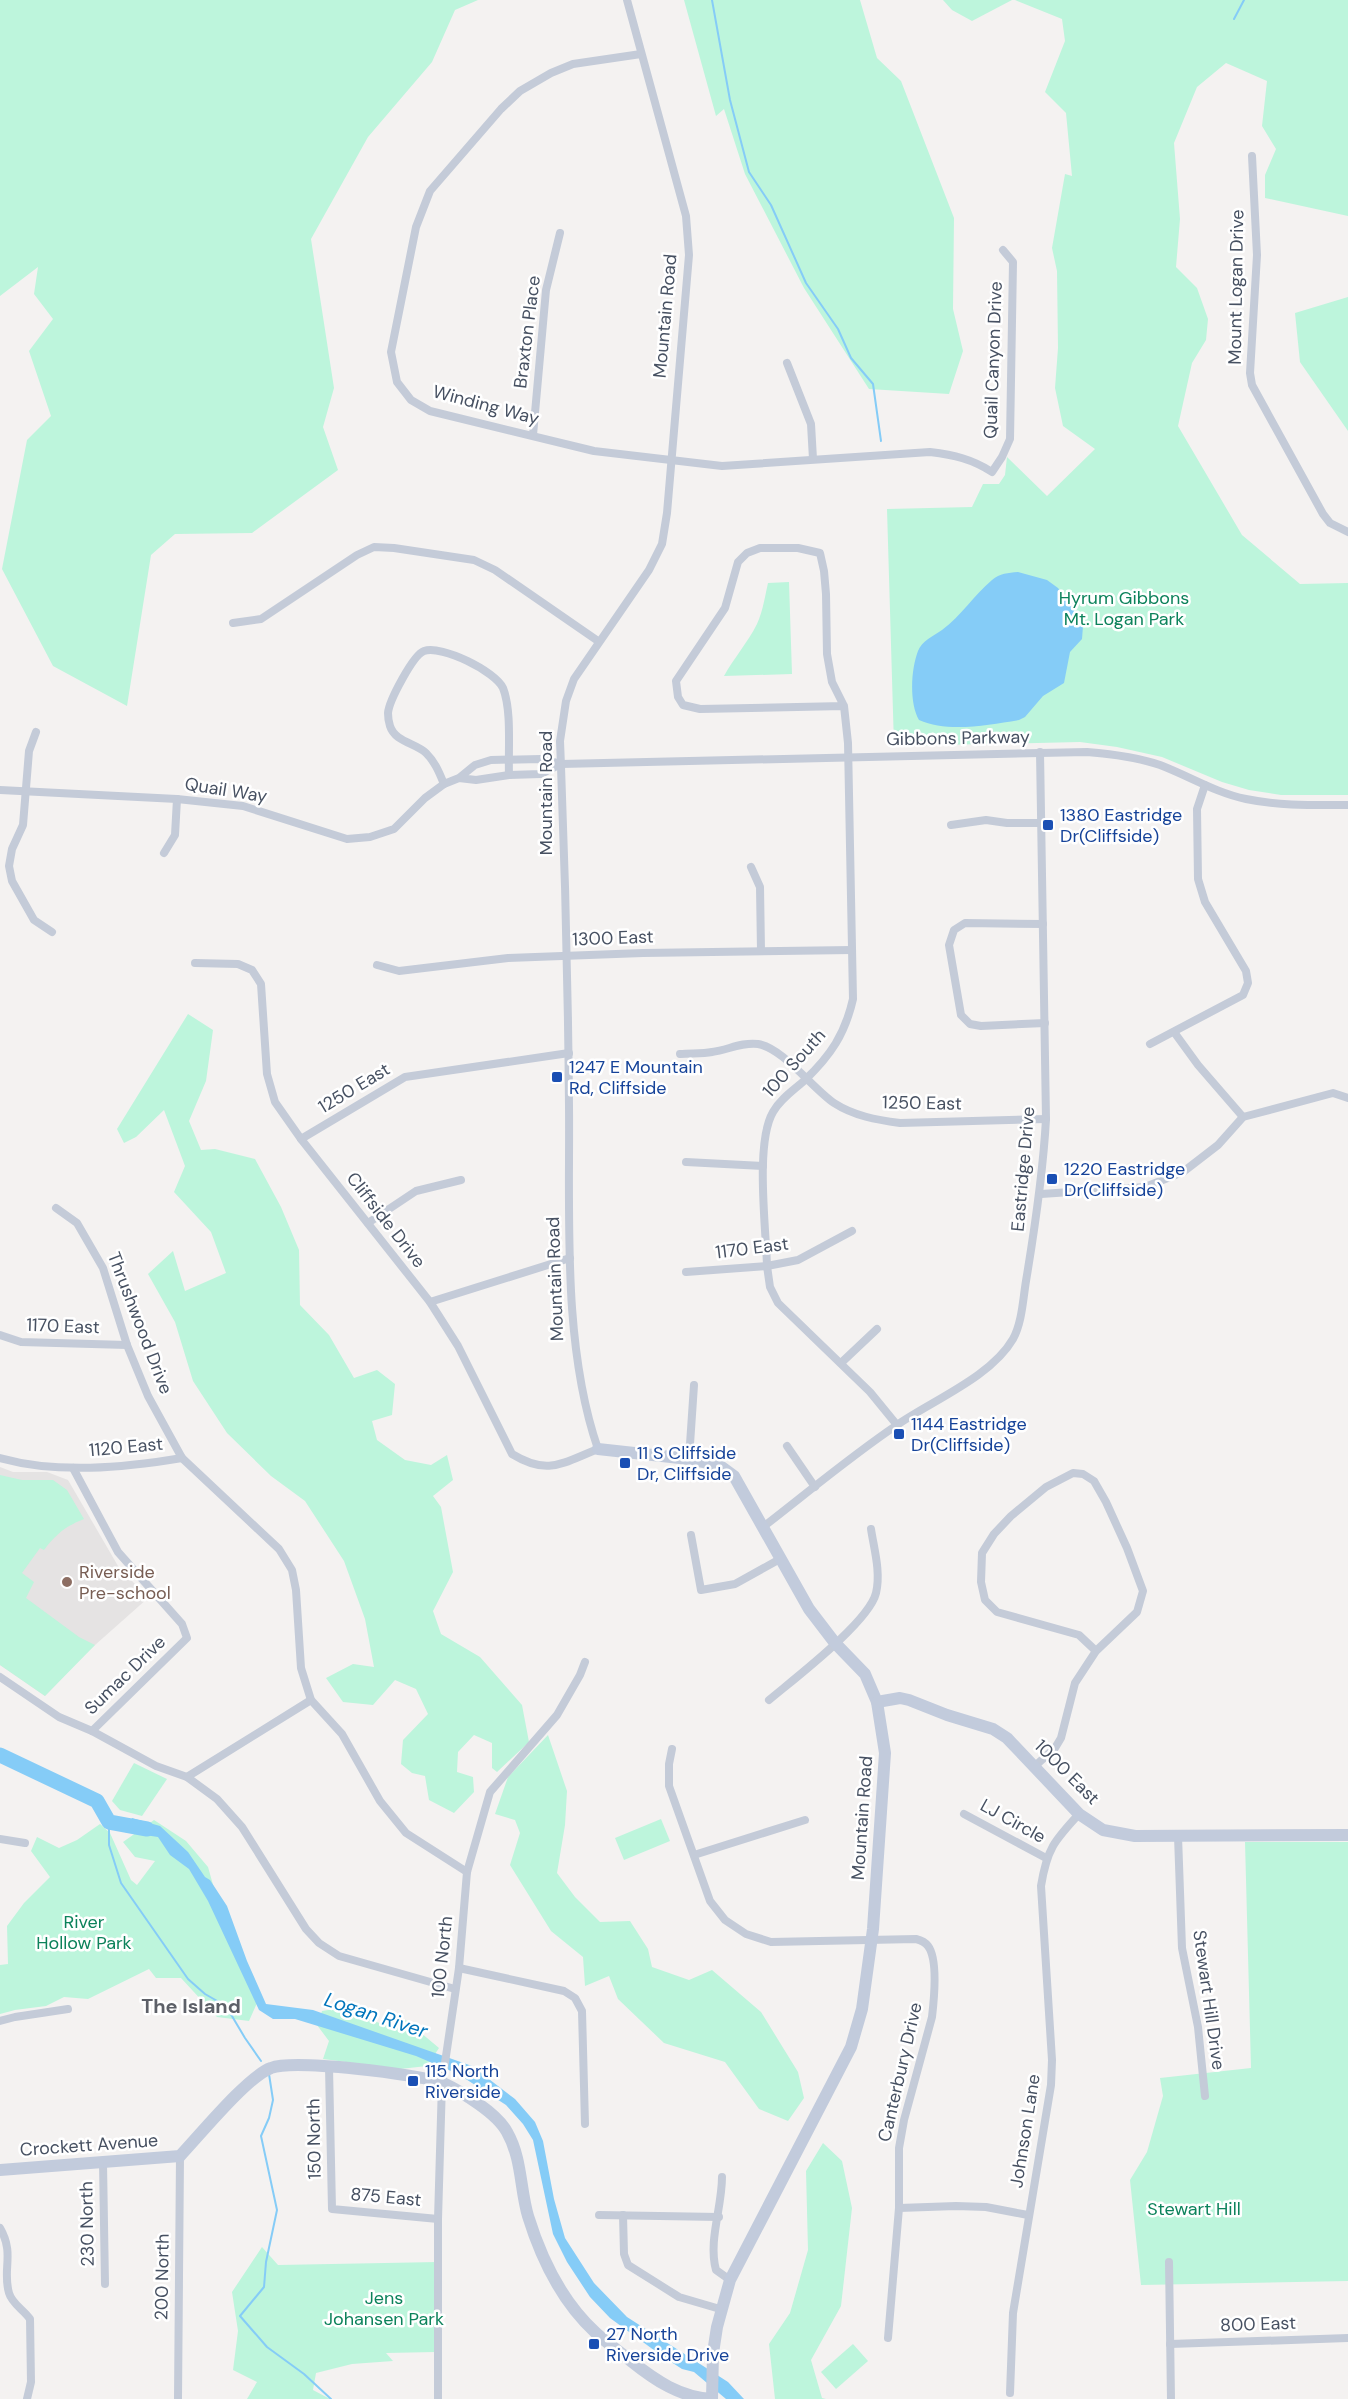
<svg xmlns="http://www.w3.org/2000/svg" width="1348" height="2399" font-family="'DM Sans',sans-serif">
	<rect width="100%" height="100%" fill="#f4f2f1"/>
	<polygon fill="#e5e3e3" points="0,1467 13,1472 47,1472 68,1480 118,1566 148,1598 86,1653 45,1696 0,1665"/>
	<g fill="#bdf5dc">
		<polygon points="0,0 478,0 455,10 432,62 368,137 311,239 334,388 323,427 338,470 252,533 175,534 151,555 127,706 53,666 2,569 27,440 51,416 29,351 53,319 34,294 38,267 0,296"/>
		<polygon points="684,0 860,0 877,58 901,81 954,218 953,309 963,351 949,394 869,389 804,288 745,174 724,109 716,116"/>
		<polygon points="943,0 1012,0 972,21 952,10"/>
		<polygon points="1015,0 1348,0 1348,216 1265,198 1265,175 1276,149 1262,126 1267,81 1226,63 1197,87 1174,143 1180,219 1176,267 1197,288 1208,319 1206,340 1192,363 1178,426 1242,535 1300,584 1348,583 1348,795 1281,795 1249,790 1222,782 1162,757 1117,747 1080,742 894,746 887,509 972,507 983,484 999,484 1005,475 1007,457 1047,496 1095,449 1063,426 1055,388 1058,348 1057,271 1052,248 1065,174 1072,176 1066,113 1045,92 1065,41 1062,19"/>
		<polygon points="1348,297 1348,431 1300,362 1295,313"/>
		<path d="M789,582l3,92 -68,2c10,-18 24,-34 33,-52 6,-13 8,-28 11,-41z"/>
		<polygon points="188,1014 213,1030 206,1081 189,1121 201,1150 215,1149 255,1159 281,1207 299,1250 300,1305 329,1335 354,1378 377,1370 395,1384 392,1415 372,1421 377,1440 405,1460 431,1465 447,1455 453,1480 433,1496 441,1507 453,1572 433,1611 441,1634 480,1657 522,1705 529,1742 497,1772 492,1768 492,1743 474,1735 458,1752 457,1772 473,1777 474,1792 454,1813 429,1800 425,1776 412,1773 401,1764 403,1740 428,1714 416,1689 395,1680 373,1705 343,1702 326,1678 353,1664 374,1667 365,1619 344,1561 305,1501 271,1476 227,1433 193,1381 175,1322 148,1274 173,1251 185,1291 226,1273 211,1232 174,1192 185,1166 164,1110 136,1137 124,1143 117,1129"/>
		<path d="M0,1475l22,5h31l14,10 17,29c-18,7 -28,15 -40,31l-4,-2 -18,25 12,9 -8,16 53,39 16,8 -50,51 -45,-31z"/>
		<polygon points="548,1735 567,1791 565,1825 557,1873 575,1897 600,1922 630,1921 648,1949 652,1967 689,1980 712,1970 761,2012 798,2072 804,2098 788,2121 759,2109 725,2062 664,2043 618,1999 609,1976 585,1986 583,1957 551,1931 510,1865 520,1833 515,1820 495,1814 508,1777"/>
		<polygon points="134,1763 167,1779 142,1816 120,1810 112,1801"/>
		<polygon points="661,1819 670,1841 624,1860 615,1838"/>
		<polygon points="154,1820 186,1841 208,1867 225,1927 257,2003 249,2021 217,2017 181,1978 156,1978 149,1969 88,1999 64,1997 46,2006 15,2010 0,2014 0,1965 8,1964 7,1926 24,1903 50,1877 31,1851 37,1837 59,1848 77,1840 100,1824 110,1833 131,1880 137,1885 155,1861 135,1857 123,1842"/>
		<polygon points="1245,1842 1348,1842 1348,2281 1141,2285 1130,2180 1147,2152 1163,2096 1160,2078 1251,2068"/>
		<polygon points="341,2008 382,2024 402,2017 439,2048 427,2066 400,2069 323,2059 329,2041 317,2025 322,2011"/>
		<polygon points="823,2143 842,2161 852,2208 841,2306 811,2360 822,2398 826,2399 775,2399 769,2344 790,2313 808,2250 806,2171"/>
		<polygon points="262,2247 278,2265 438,2262 436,2352 386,2353 393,2361 352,2364 316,2373 313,2390 330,2399 247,2399 257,2382 233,2370 238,2331 232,2292"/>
		<polygon points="853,2344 868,2361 836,2389 821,2372"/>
	</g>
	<g fill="#85ccf7">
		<path d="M1018,572l29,8 11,8 12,15 13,23 -1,13 -12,13 -6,31 -21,13 -18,21 -6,3c-31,5 -71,13 -100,0 -10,-17 -8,-51 -1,-69 4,-10 15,-15 24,-21 19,-14 32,-35 50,-50 8,-7 16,-7 26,-8z"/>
		<polygon points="132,1818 160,1826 188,1852 205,1877 210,1880 227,1906 247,1961 266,2004 313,2010 472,2066 515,2099 535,2122 543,2141 554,2199 565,2238 594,2283 627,2317 728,2382 744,2399 726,2399 694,2372 682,2369 662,2356 610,2318 590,2297 567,2262 553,2234 533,2140 523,2124 506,2105 458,2074 416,2056 295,2019 273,2019 259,2010 208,1901 189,1869 170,1855 158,1837 125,1832"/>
	</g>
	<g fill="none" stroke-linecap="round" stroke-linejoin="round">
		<g stroke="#85ccf7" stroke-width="2">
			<polyline points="712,0 730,100 749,172 771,205 806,283 838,329 851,358 873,384 881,441"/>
			<polyline points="1234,19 1244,0"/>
			<polyline points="109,1822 109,1845 121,1883 188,1979 205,1994 226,2006 245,2038 261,2061"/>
			<polyline points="269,2074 273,2100 269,2118 261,2136 277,2210 266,2262 264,2287 240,2316 267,2347 304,2374 331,2399"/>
		</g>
		<polyline stroke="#85ccf7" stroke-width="15" points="0,1755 97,1801 109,1822 147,1829"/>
		<g stroke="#c4cbd8" stroke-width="8">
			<path d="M641,54l-68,10 -22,9 -31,18 -19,18 -71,82 -14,36 -25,125 6,30 14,18 19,11 164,40 128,15 208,-14c24,3 42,7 62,20l10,-15 8,-18 3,-177 -10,-12"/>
			<polyline points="1252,156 1257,255 1250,373 1252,385 1323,514 1330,523 1348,532"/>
			<polyline points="787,363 811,424 813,459"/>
			<polyline points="533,435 546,290 560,233"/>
			<polyline points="233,623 261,619 357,555 374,547 394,548 474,560 495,570 598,641"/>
			<path d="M844,706l-144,3 -17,-4 -5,-8 -2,-16 49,-73 13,-46 9,-9 13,-5h38l22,5 4,18 2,23 1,60 5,28 12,24 4,37 5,256c-8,35 -22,56 -48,81 -11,10 -24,18 -32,32 -18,31 -7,116 -6,154l3,21 8,16 92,89 27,33"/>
			<polyline points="36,732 29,751 23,825 12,849 9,866 12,881 34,920 52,932"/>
			<path d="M561,764l526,-12c24,2 50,5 73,13 29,11 56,28 86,34 34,7 68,6 102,6"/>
			<path d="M444,784c-5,-12 -9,-22 -18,-31 -10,-10 -31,-11 -36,-27 -1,-3 -2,-10 -2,-13 1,-12 25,-58 36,-62 18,-6 71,20 79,37 9,23 5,62 6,87"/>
			<polyline points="0,790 177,799 243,806 347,839 370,837 394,829 425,798 444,784 459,778 475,765 491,760 541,759 561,764 541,774 509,775 476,780 459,778"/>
			<polyline points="951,825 986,820 1007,823 1041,823"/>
			<polyline points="164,853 175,835 177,799"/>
			<polyline points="751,867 760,887 761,951"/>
			<polyline points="1043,924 965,923 954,930 949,945 961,1015 970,1024 981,1026 1045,1023"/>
			<path d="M195,963l43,1 14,6 9,14 6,90 8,28 26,37 129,163 28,44 54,108c36,22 50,9 86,-5 -36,-104 -28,-234 -29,-343 -1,-122 -4,-243 -9,-365l6,-40 8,-22 75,-109 13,-26 5,-31 22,-258 -3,-39 -59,-216"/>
			<polyline points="377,965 399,971 508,958 643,953 852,950"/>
			<polyline points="1174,1032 1198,1065 1243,1117"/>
			<polyline points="1150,1044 1243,995 1248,983 1246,971 1205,902 1198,879 1197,809 1205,785"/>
			<path d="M680,1054c11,-1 22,0 32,-2 16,-2 29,-10 46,-8 25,4 54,44 76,59 20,13 43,17 66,20l146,-4"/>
			<polyline points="301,1139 405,1077 569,1053"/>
			<polyline points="686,1162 763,1166"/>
			<polyline points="1041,1194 1145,1187 1183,1172 1218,1145 1243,1117 1333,1093 1348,1098"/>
			<polyline points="56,1208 77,1223 103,1268 127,1345 148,1396 182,1458 279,1549 292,1570 296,1590 301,1668 311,1700 342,1734 380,1801 406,1833 467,1872"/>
			<polyline points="368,1223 416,1191 461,1180"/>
			<polyline points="686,1272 767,1266 798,1260 852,1231"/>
			<polyline points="430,1302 570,1258"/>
			<polyline points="0,1335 21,1342 127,1345"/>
			<polyline points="841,1363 877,1329"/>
			<polyline points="787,1446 815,1487"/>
			<path d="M0,1458c58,16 122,10 182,0"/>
			<polyline points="689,1459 694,1385"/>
			<polyline points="73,1468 118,1552 182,1624 187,1638 92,1731"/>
			<path d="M763,1527c44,-34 88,-71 134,-102 36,-25 94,-48 116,-86 9,-16 10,-40 13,-58 9,-54 17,-107 20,-162l-6,-367"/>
			<polyline points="691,1535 701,1590 735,1584 780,1559"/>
			<polyline points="0,1677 59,1717 92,1731 156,1766 187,1777 217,1799 242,1827 306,1929 319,1943 339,1956 455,1989"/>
			<path d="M769,1700c25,-21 100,-78 107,-107 5,-21 -2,-44 -5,-64"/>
			<path d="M672,1749l-3,15v22l41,115 15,19 21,14 25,8 145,-3c4,1 9,3 12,7 10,13 6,54 4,71l-28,103 -5,28v60l-11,130"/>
			<polyline points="1035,1766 1055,1748 1061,1738 1075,1683 1096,1651 1137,1612 1143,1591 1127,1548 1106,1502 1094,1481 1083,1474 1073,1473 1046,1487 1011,1516 994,1534 982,1553 981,1582 985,1600 997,1612 1079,1635 1096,1651"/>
			<polyline points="187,1777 311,1700"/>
			<polyline points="964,1814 1046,1858"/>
			<polyline points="1178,1836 1182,1948 1198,2027 1205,2096"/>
			<polyline points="0,1839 25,1843"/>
			<polyline points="694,1855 805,1820"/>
			<polyline points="459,1968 564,1991 575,1998 582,2011 585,2124"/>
			<polyline points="0,2021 15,2017 68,2009"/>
			<polyline points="329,2067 332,2209 438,2219"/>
			<polyline points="103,2163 105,2284"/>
			<path d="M722,2177c0,31 -14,64 -6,93l14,10"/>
			<polyline points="899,2208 956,2206 986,2207 1028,2215"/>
			<polyline points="599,2215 719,2217"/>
			<polyline points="623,2215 624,2254 628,2265 679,2297 720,2309"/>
			<path d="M0,2228c15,26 2,41 9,65 3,11 15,17 21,26l1,63 -4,17"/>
			<polyline points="1169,2262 1171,2399"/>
			<polyline points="1170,2344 1348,2338"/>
			<path d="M1010,2393l3,-80 38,-228 1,-25 -11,-174c6,-37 13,-45 38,-72"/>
			<polyline points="178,2399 180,2156"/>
			<polyline points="438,2399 438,2219 442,2083 459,1968 467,1872 490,1792 557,1715 580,1675 585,1662"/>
		</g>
		<g stroke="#c2cbdc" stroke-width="12">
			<polyline points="598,1449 689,1459 719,1465 734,1476 809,1609 835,1643 865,1674 877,1702 885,1753 873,1929 862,2009 851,2047 730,2280 717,2327 713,2353 712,2399"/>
			<polyline points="877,1702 900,1698 909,1700 947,1715 993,1729 1007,1738 1079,1814 1103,1830 1135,1836 1348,1835"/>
			<path d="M0,2170l180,-14c19,-20 68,-80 91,-88 23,-9 147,6 172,15 19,9 54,30 64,49 15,26 13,57 21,84 13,42 34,86 68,117 11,10 24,19 35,28 25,20 49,36 81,38"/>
		</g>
	</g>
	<g fill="#1a4fb4" stroke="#fff" stroke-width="2">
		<rect x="1042" y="819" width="12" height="12" rx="3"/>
		<rect x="551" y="1071" width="12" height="12" rx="3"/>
		<rect x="1046" y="1173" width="12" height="12" rx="3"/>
		<rect x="893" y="1428" width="12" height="12" rx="3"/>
		<rect x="619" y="1457" width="12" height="12" rx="3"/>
		<rect x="407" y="2075" width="12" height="12" rx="3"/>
		<rect x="588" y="2338" width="12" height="12" rx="3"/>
	</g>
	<circle fill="#8d6e63" stroke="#fff" stroke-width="2" cx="67" cy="1582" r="6"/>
	<g text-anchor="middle" stroke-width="5" stroke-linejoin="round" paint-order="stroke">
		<g font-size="18" fill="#475162" stroke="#fff">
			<text transform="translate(1236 287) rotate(-89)" y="6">Mount Logan Drive</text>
			<text transform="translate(665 316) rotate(-85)" y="6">Mountain Road</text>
			<text transform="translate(527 332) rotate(-83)" y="6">Braxton Place</text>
			<text transform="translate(993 360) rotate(-88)" y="6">Quail Canyon Drive</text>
			<text transform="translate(486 405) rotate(15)" y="6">Winding Way</text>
			<text transform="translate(958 738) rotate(-1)" y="6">Gibbons Parkway</text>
			<text transform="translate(226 790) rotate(9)" y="6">Quail Way</text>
			<text transform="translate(546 793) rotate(-90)" y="6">Mountain Road</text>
			<text transform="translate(613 938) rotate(-2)" y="6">1300 East</text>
			<text transform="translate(794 1063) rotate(-48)" y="6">100 South</text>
			<text transform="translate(354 1088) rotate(-31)" y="6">1250 East</text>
			<text transform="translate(922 1103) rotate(1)" y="6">1250 East</text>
			<text transform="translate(1023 1169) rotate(-85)" y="6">Eastridge Drive</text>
			<text transform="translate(386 1220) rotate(52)" y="6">Cliffside Drive</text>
			<text transform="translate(752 1248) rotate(-7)" y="6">1170 East</text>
			<text transform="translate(555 1279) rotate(-92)" y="6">Mountain Road</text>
			<text transform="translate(140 1323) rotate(69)" y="6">Thrushwood Drive</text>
			<text transform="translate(63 1326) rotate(2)" y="6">1170 East</text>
			<text transform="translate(126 1447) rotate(-5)" y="6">1120 East</text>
			<text transform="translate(125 1675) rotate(-44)" y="6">Sumac Drive</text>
			<text transform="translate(1067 1772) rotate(45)" y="6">1000 East</text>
			<text transform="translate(862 1818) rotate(-86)" y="6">Mountain Road</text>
			<text transform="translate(1013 1821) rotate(29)" y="6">LJ Circle</text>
			<text transform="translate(442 1957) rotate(-84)" y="6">100 North</text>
			<text transform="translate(1209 2000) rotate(82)" y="6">Stewart Hill Drive</text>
			<text transform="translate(900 2072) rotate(-77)" y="6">Canterbury Drive</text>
			<text transform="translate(1025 2131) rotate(-81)" y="6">Johnson Lane</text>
			<text transform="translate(314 2139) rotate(-91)" y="6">150 North</text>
			<text transform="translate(89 2145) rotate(-4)" y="6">Crockett Avenue</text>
			<text transform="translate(386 2197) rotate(5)" y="6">875 East</text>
			<text transform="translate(87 2224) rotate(-91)" y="6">230 North</text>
			<text transform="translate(162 2277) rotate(-89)" y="6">200 North</text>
			<text transform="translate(1258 2324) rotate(-2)" y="6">800 East</text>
		</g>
		<g font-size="18" fill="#0c825b" stroke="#fff">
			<text x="1124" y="604">Hyrum Gibbons<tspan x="1124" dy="21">Mt. Logan Park</tspan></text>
			<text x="84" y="1928">River<tspan x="84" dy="21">Hollow Park</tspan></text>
			<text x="1194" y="2215">Stewart Hill</text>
			<text x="384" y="2304">Jens<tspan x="384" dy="21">Johansen Park</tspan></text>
		</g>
		<g font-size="18" fill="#164399" stroke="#fff" text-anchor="start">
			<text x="1060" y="821">1380 Eastridge<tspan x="1060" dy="21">Dr(Cliffside)</tspan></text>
			<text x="569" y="1073">1247 E Mountain<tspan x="569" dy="21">Rd, Cliffside</tspan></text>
			<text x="1064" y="1175">1220 Eastridge<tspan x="1064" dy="21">Dr(Cliffside)</tspan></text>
			<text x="911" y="1430">1144 Eastridge<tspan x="911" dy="21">Dr(Cliffside)</tspan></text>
			<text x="637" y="1459">11 S Cliffside<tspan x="637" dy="21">Dr, Cliffside</tspan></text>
			<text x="425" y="2077">115 North<tspan x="425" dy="21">Riverside</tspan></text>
			<text x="606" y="2340">27 North<tspan x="606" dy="21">Riverside Drive</tspan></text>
		</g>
		<g font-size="18" fill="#785e54" stroke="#fff" text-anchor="start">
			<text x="79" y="1578">Riverside<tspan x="79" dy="21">Pre-school</tspan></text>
		</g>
		<g font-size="20" font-weight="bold" fill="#5d6068" stroke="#fff">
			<text x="191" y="2013">The Island</text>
		</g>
		<g font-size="20" font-style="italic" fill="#0075bc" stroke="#fff">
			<text transform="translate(376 2015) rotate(18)" y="7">Logan River</text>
		</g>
	</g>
</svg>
